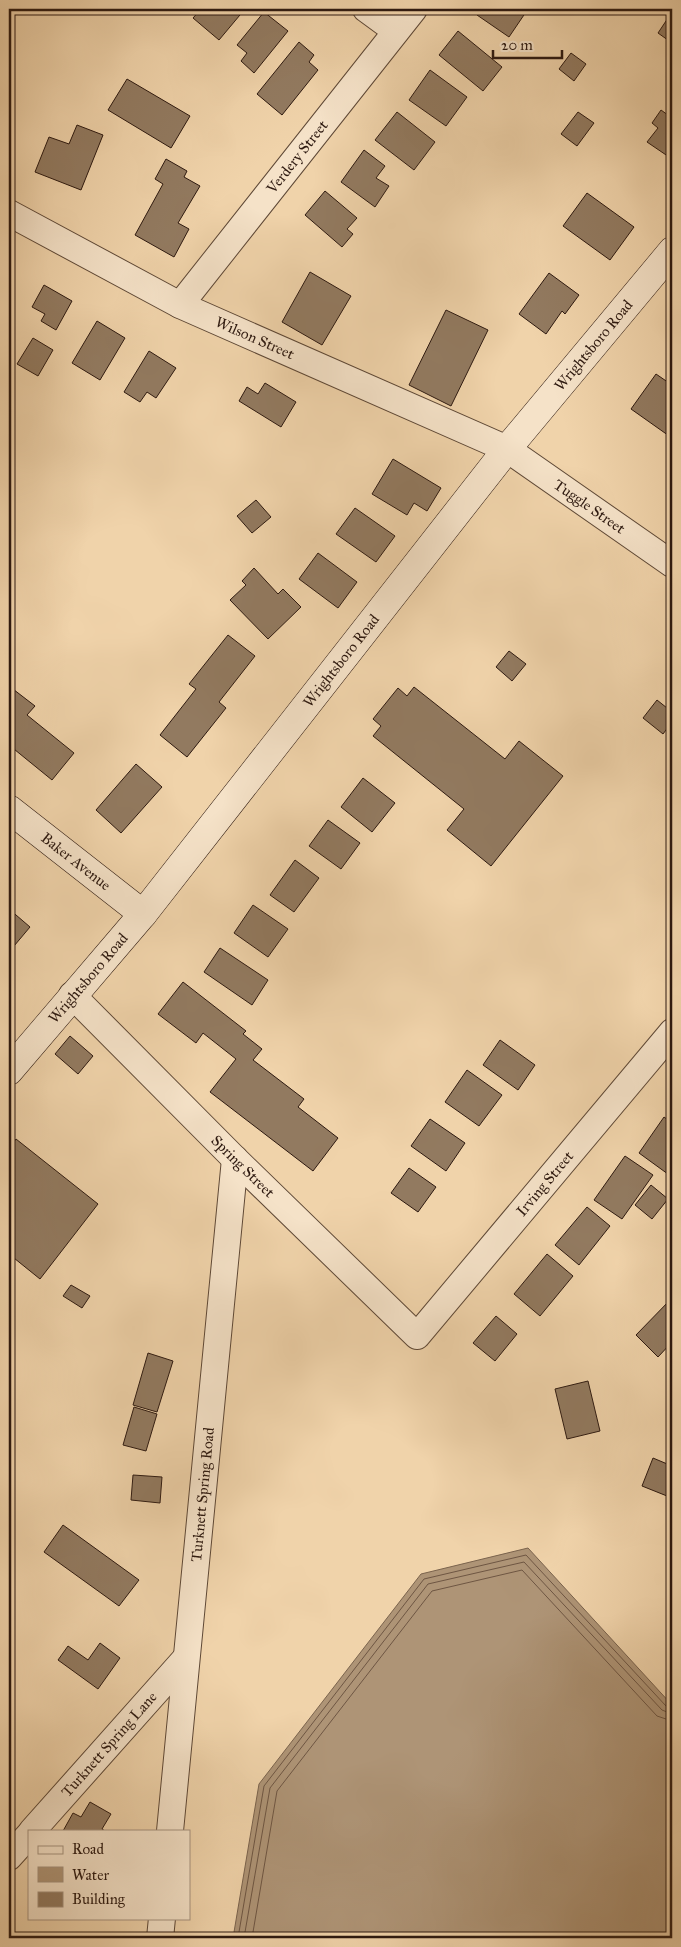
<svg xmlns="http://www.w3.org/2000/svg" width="681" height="1947" font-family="'IM FELL Great Primer',serif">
	<rect width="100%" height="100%" fill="#f0d3aa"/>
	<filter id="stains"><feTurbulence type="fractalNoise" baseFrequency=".004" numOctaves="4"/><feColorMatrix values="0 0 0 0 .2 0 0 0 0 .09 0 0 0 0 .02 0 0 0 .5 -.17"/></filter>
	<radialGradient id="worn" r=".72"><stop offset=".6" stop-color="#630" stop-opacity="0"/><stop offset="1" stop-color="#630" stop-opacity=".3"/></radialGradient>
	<polygon fill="#ae9476" stroke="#7a634d" points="528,1548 672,1705 672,1938 233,1938 259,1784 421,1574"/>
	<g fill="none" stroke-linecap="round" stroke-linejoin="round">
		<g stroke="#6e5643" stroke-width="1">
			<polyline points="238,1938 264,1786 424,1579 526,1555 666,1706 672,1707"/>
			<polyline points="244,1938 270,1788 428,1584 524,1562 662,1710 672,1714"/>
			<polyline points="252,1938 277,1791 432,1591 522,1570 657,1716 672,1721"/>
		</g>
	</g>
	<g fill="#927a60" stroke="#2d1910">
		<polygon points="201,9 245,9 219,40 193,18"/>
		<polygon points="481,9 528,9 509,37 477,15"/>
		<polygon points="264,12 288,31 254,73 241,61 247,53 237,45"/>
		<polygon points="670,15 672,17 672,43 658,33"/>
		<polygon points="458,31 502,67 483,91 439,55"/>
		<polygon points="299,42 314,55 309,62 318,70 282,115 257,94"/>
		<polygon points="571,53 586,64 574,81 559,69"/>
		<polygon points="430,70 467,97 446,126 409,100"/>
		<polygon points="127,79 190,116 171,148 108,110"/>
		<polygon points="661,110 672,118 672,159 647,142 658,128 652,123"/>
		<polygon points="397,112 435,142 414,170 375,140"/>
		<polygon points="578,112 594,123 577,146 561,134"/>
		<polygon points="77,125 103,135 81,190 35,172 49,137 69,144"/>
		<polygon points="364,150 385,166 376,178 389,186 375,207 341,182"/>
		<polygon points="166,159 187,171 184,177 200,186 178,223 189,229 174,257 135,235 163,184 155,179"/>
		<polygon points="325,191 357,218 347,229 353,234 342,247 305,215"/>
		<polygon points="587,193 634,227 610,260 563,226"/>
		<polygon points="310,272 351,296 322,345 282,322"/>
		<polygon points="549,273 579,295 565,314 562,311 546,334 519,314"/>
		<polygon points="44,285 72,301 56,330 41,321 45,314 32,307"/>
		<polygon points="446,310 488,330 451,406 409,385"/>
		<polygon points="97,321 125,338 100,380 72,363"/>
		<polygon points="33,338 53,350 38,376 17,364"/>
		<polygon points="149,351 176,368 156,398 147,392 140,402 124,392"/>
		<polygon points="656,374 672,385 672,438 631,409"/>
		<polygon points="265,383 296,402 281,427 239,401 247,387 258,394"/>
		<polygon points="393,459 441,488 427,511 414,503 407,515 372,494"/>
		<polygon points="256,500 271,517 252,533 237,516"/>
		<polygon points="355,508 395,536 376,562 336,534"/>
		<polygon points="318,553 357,582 338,608 299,579"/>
		<polygon points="254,568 278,594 283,589 301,607 268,639 230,600 246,585 242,581"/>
		<polygon points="228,635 255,656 219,702 226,708 187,757 160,735 196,689 189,684"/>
		<polygon points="509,651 526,664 512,681 496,667"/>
		<polygon points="9,686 35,706 27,715 74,753 52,780 9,745 11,731 9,729"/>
		<polygon points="414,687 505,759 519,741 563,776 491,866 447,830 464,809 373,736 381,726 373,719 398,688 407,696"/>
		<polygon points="657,700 672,712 672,722 663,734 643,718"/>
		<polygon points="136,764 162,787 121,833 96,810"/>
		<polygon points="363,778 395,803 372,832 341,807"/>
		<polygon points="328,820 360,843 341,869 309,846"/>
		<polygon points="295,860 319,878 294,912 270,895"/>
		<polygon points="253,905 288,929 268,957 234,933"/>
		<polygon points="9,909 30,927 9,952"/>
		<polygon points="220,948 268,980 252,1005 204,972"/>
		<polygon points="183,982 246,1031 243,1034 262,1049 253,1060 304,1099 298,1107 338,1138 313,1171 210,1092 236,1059 203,1033 196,1043 158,1014"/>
		<polygon points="70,1036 93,1056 78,1074 55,1054"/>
		<polygon points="500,1040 535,1065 518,1090 483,1065"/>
		<polygon points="467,1070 502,1095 479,1126 445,1102"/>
		<polygon points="664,1117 672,1123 672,1177 639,1153"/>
		<polygon points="430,1119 465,1143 446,1171 411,1146"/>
		<polygon points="16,1139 98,1204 40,1279 9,1254 9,1149"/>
		<polygon points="625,1156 653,1175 622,1219 594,1200"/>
		<polygon points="409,1168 436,1187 418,1212 391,1193"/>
		<polygon points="651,1185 668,1199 652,1219 635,1205"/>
		<polygon points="587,1207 610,1226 579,1265 555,1245"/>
		<polygon points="547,1254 573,1276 540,1316 514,1294"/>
		<polygon points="71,1285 90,1296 82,1308 63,1296"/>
		<polygon points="672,1298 672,1342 658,1357 636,1335"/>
		<polygon points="496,1316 517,1334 495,1361 473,1343"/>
		<polygon points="148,1353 173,1361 157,1412 133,1405"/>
		<polygon points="588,1381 600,1431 567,1439 555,1389"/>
		<polygon points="134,1407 157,1414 146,1451 123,1445"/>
		<polygon points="653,1458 672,1466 672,1498 642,1486"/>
		<polygon points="133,1475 162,1477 160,1503 131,1500"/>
		<polygon points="63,1525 139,1580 119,1606 44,1552"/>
		<polygon points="100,1643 120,1658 98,1689 58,1660 68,1646 88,1660"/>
		<polygon points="90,1802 111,1814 102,1829 105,1831 63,1831 73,1813 81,1817"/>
	</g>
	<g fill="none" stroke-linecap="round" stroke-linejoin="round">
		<g stroke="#5e4836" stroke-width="28">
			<g id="street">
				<polyline points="366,9 396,31"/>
				<path id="s1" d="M9,213l171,92 327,144 165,115"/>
				<path id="s2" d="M180,305l234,-296"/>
				<path id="s3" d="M72,995l163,164 182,177 255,-304"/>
				<path id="s4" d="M32,1831l154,-173"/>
				<path id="s5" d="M170,1831l65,-672"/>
				<polyline points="9,1857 29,1835"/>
				<polyline points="160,1938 162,1918"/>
			</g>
		</g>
		<g stroke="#2d1910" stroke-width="29">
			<g id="secondary">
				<path id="s6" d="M9,809l134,105"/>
				<path id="s7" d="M9,1071l134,-157 364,-465 165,-198"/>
			</g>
		</g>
		<use href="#street" stroke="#f5e2c8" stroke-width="26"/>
		<use href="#secondary" stroke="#f5e2c8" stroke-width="28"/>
	</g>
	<g text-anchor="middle" stroke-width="5" stroke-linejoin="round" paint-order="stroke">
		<g font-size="15" fill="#2d1910" stroke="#f5e2c8">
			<text dy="5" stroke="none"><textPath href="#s2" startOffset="189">Verdery Street</textPath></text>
			<text dy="5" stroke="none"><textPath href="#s1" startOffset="276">Wilson Street</textPath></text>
			<text dy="5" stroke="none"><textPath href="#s7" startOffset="932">Wrightsboro Road</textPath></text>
			<text dy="5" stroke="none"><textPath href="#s1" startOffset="652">Tuggle Street</textPath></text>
			<text dy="5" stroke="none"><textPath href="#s7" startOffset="528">Wrightsboro Road</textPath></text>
			<text dy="5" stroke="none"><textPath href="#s6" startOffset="85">Baker Avenue</textPath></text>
			<text dy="5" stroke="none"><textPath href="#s7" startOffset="122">Wrightsboro Road</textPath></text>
			<text dy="5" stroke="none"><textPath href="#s3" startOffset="242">Spring Street</textPath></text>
			<text dy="5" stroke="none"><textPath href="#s3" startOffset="684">Irving Street</textPath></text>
			<text dy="5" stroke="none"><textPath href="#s5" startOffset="338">Turknett Spring Road</textPath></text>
			<text dy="5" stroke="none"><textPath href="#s4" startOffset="116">Turknett Spring Lane</textPath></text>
		</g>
	</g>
	<rect width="681" height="1947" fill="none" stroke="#f0d3aa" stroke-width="30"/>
	<rect x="10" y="10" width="661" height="1927" fill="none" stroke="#2d1910" stroke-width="2.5"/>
	<rect x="15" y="15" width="651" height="1917" fill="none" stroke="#2d1910"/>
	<rect x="28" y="1830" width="162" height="90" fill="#f5e2c8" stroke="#a5927e"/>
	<rect x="38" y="1846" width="25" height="8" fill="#f5e2c8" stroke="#a5927e"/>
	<text x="72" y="1854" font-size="15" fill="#2d1910">Road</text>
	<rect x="38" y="1867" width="25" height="15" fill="#ae9476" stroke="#a5927e"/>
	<text x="72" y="1880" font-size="15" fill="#2d1910">Water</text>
	<rect x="38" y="1892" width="25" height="15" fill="#927a60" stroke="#a5927e"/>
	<text x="72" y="1904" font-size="15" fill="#2d1910">Building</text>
	<path d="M493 50v8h69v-8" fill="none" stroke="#2d1910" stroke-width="2.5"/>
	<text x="501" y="50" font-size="15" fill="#2d1910" stroke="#f5e2c8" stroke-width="4" paint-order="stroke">20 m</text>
	<rect width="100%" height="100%" filter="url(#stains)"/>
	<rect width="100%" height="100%" fill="url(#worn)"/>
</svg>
